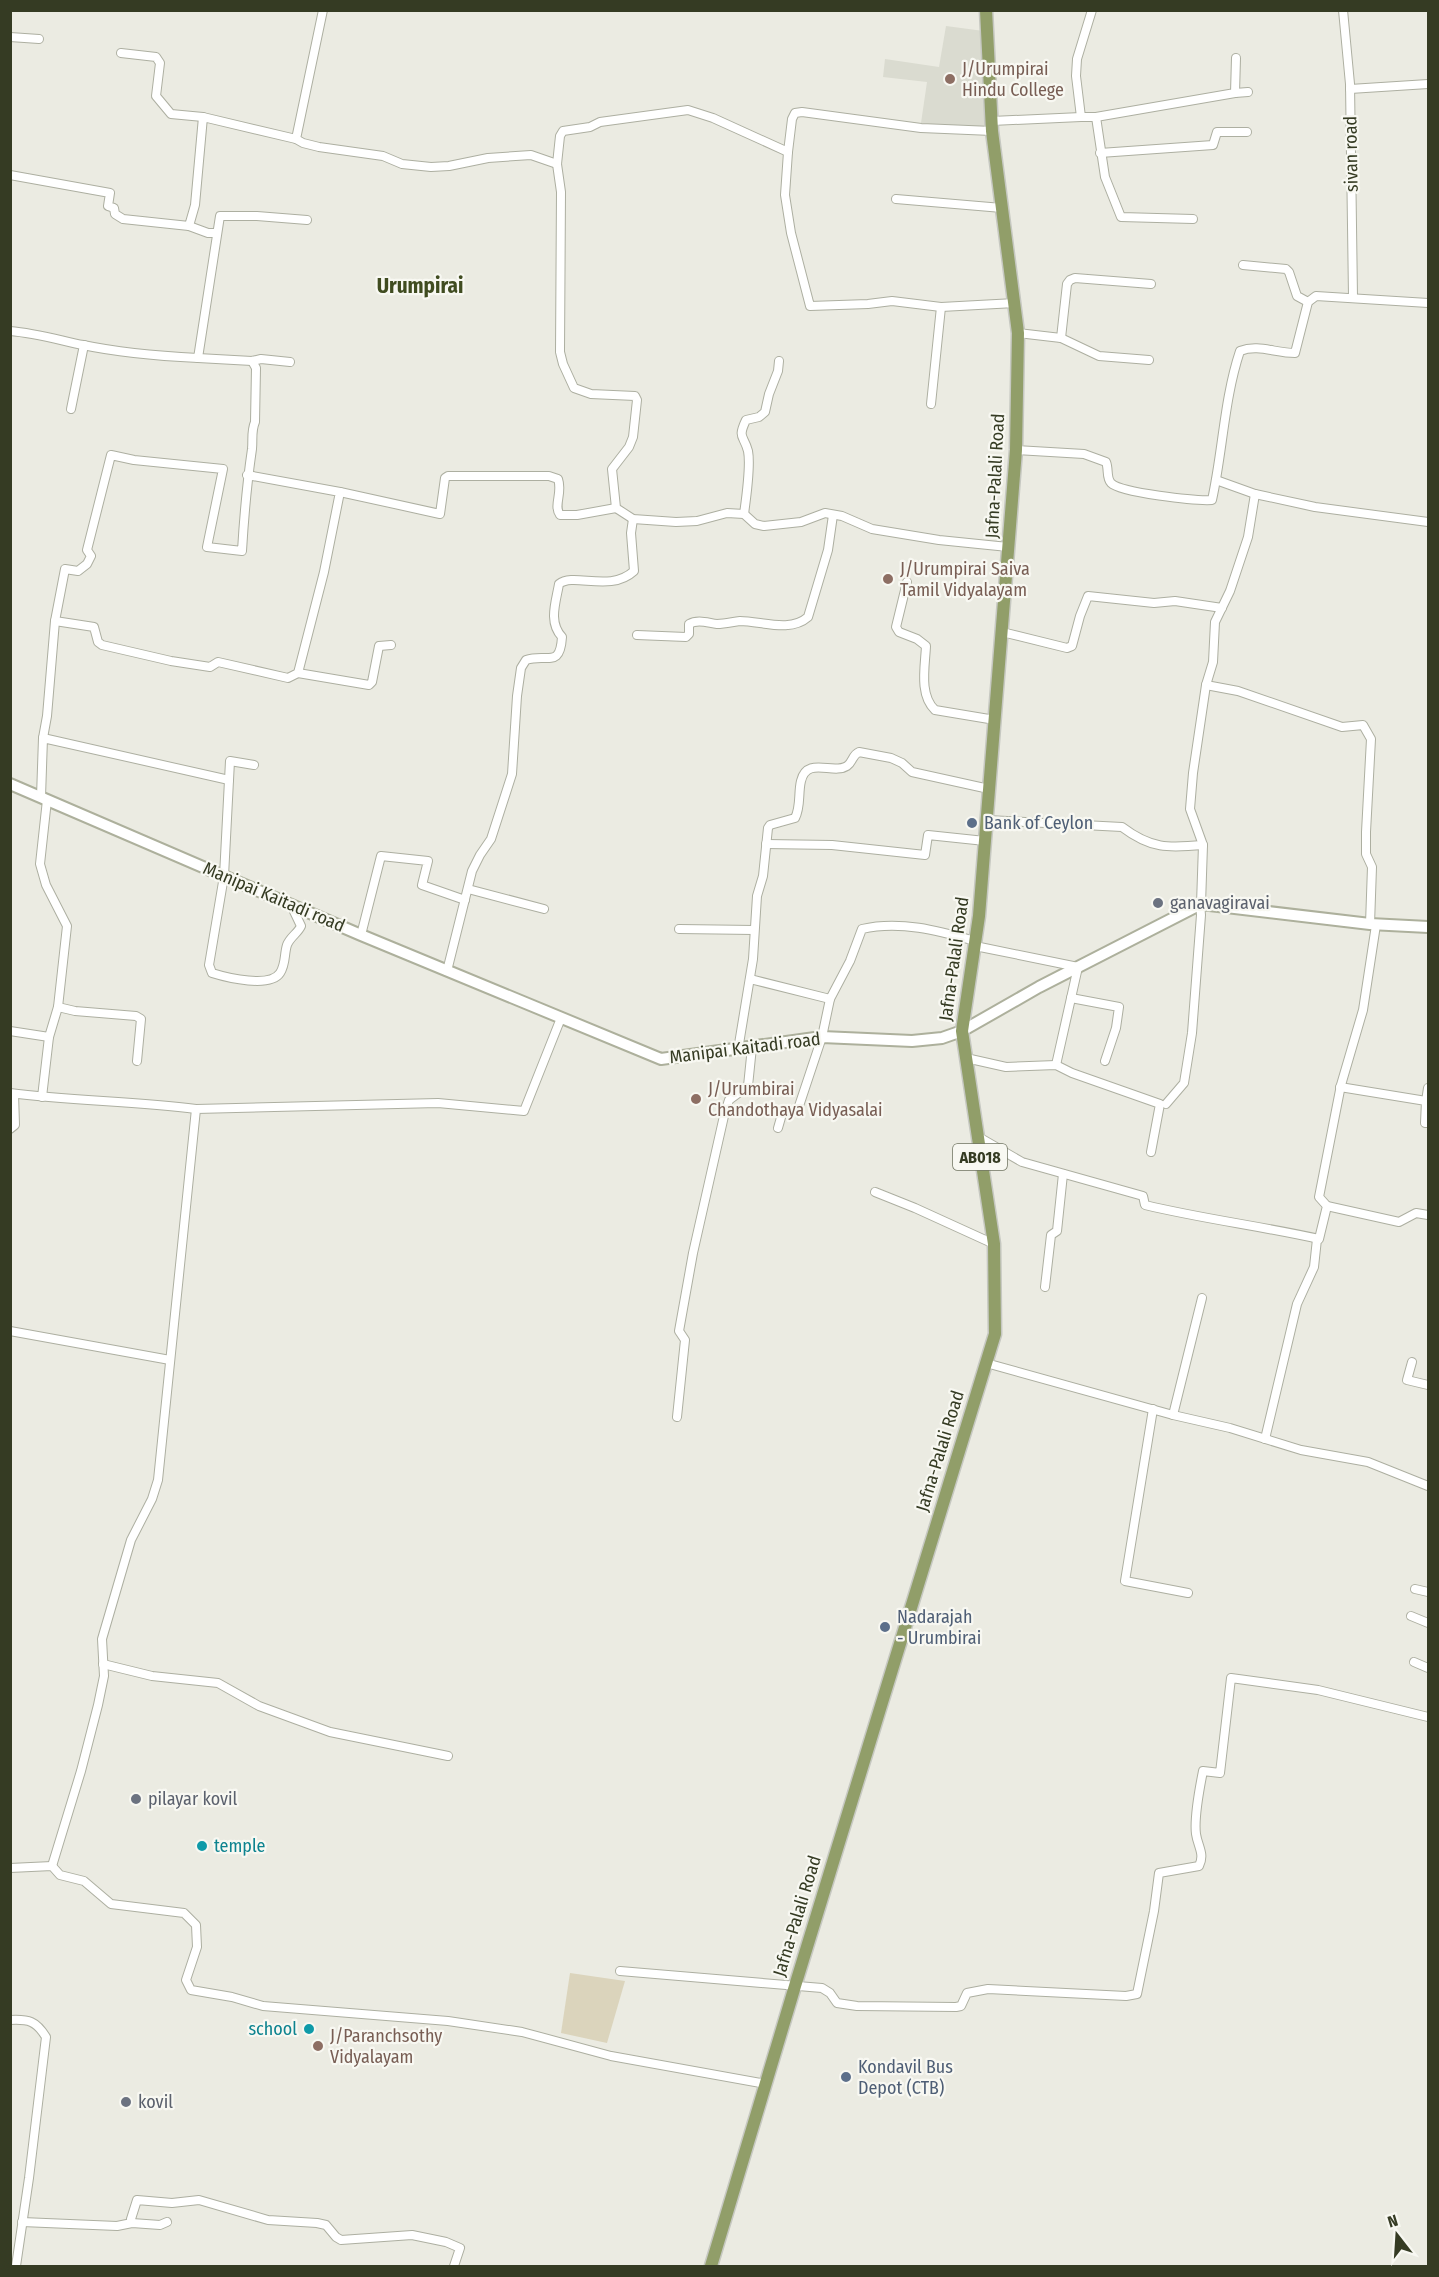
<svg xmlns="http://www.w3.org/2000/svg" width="1439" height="2277" font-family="'Fira Sans Condensed',sans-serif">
	<rect width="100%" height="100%" fill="#ebebe2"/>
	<polygon fill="#dadbd0" points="946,26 991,32 999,134 921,123 927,82 883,77 885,59 939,67"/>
	<polygon fill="#dbd4bc" points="570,1973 625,1981 607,2043 561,2033"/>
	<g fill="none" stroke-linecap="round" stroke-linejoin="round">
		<g stroke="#adafa1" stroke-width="10">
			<g id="minor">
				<polyline points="323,10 296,139 303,143 319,147 383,156 402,164 431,167 449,166 488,158 531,155 557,164"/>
				<polyline points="1343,10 1350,84 1353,297"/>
				<polyline points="10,37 39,39"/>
				<polyline points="121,53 156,57 160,63 156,96 171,114 203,117"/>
				<polyline points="1350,89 1428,84"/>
				<polyline points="1235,93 1248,92"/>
				<polyline points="1081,117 1096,117 1235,93 1236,58"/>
				<polyline points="1096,117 1105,177 1121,217 1193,219"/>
				<polyline points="992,121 1081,117 1076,76 1077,59 1092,10"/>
				<polyline points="992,131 921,128 802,112 795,113 792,119 788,152 713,118 688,110 600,122 590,127 563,131 560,136 557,164 561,192 560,352 563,364 574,388 591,394 635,396 637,400 633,437 629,447 612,469 616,508 633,519 676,522 697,521 727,513 744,514 755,524 764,526 801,522 825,513 842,516 872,529 939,540 1008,547"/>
				<polyline points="788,152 785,195 791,233 810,306 868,304 892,301 941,307 1015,303"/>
				<polyline points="1100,153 1213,145 1217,132 1247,132"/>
				<polyline points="10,175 110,193 108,206 114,208 115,214 123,219 189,226 195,205 203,117 296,139"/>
				<polyline points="896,199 1002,208"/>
				<polyline points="189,226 208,233 216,233"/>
				<polyline points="1243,265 1286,269 1289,272 1297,296 1308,302"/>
				<path d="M10,331c25,2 49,9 73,14 38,8 76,11 115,13l22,-142h37l50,4"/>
				<polyline points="1018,333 1061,338 1099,356 1149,360"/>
				<polyline points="1061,338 1067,284 1070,280 1075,278 1151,284"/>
				<polyline points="198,358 252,361 261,359 290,362"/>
				<polyline points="931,404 941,307"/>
				<polyline points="71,409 84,345"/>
				<path d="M1016,450l68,4 22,8c3,7 0,16 5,21 10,10 85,18 101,17 11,-50 12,-101 28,-149 18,-7 35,2 55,2l13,-51 8,-6 112,7"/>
				<polyline points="1216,480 1255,494 1315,507 1428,522"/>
				<path d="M340,492l100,22 5,-36 3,-2h101l9,3c5,14 -5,26 2,36h17l39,-7"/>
				<path d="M744,514c2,-15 7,-48 4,-63 -4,-16 -11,-12 -2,-31l13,-3 6,-5 4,-18 9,-23 1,-10"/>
				<path d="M907,582l-11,45 3,5 18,7 9,7c-1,21 -7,49 9,64l60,10"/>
				<polyline points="55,621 94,627 98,642 102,645 171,661 210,667 218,662 288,678 298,673 324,572 340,492 247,475"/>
				<polyline points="1002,632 1067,648 1072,646 1080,616 1088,596 1154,603 1175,601 1222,608"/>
				<path d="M637,635l49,2 3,-3v-10c9,-5 19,-1 28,0 8,0 15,-2 23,-3 21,0 50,12 68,-4l20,-67 5,-35"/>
				<polyline points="298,673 369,685 372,682 379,646 391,645"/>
				<polyline points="1206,685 1238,691 1342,727 1363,725 1371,739 1366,832 1366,854 1372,867 1370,924"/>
				<path d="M43,738l4,-22 8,-95 10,-52 13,2 9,-7 4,-8 -4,-6 24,-95 23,5 89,9 -16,78 35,4c2,-34 5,-68 10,-102 1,-10 -1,-18 3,-27l1,-54 -4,-7"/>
				<path d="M254,765l-24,-4 -6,115 -15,89 3,8c16,5 58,15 68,0 6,-9 4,-19 7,-28 3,-8 11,-12 14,-19l-10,-21"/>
				<polyline points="41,797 43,738 229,780"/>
				<path d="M987,820l135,7c29,22 46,21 81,18"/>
				<polyline points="766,844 832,845 925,855 928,835 985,841"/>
				<polyline points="468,889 544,909"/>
				<polyline points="1201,904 1203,845 1190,809 1193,773 1206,685 1213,662 1215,622 1230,591 1248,537 1255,494"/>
				<polyline points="679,929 754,930"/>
				<polyline points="361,935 381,856 428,861 422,885 465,900"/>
				<polyline points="975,946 1078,967 1056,1065"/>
				<path d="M447,971l25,-100 8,-16 11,-16 21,-65 5,-78 4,-28 5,-8c21,-7 34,9 36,-23 -14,-15 -6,-35 -3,-53 15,-12 51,9 75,-13l-3,-38 2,-14"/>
				<polyline points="750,979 830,999"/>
				<polyline points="1071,998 1119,1007 1116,1028 1105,1061"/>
				<polyline points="58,1007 75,1011 136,1016 141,1019 137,1061"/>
				<polyline points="10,1031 49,1037"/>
				<path d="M738,1050l15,-91 4,-63 6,-20 5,-48 2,-3 25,-7c6,-11 3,-25 6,-37 6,-25 32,-6 46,-15 6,-4 5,-11 12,-14l32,6 11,5 10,9 77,17"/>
				<polyline points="966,1058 1006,1067 1056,1065 1072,1073 1160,1104 1151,1152"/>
				<polyline points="1340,1087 1426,1101 1425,1123 1428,1123"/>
				<path d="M10,1093c62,8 124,8 186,16"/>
				<polyline points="42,1097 49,1037 58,1007 67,926 46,885 40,864 47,800"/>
				<polyline points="1426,1101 1428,1088"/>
				<polyline points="1166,1104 1184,1083 1192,1033 1201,915 1200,904"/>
				<path d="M778,1128l4,-14 16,-5 24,-72 8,-38 20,-38 12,-32c38,-9 77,2 113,12"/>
				<polyline points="10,1129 15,1125 14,1094"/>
				<path d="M977,1136l45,26 121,34 2,9c58,14 116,21 174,34l8,-33 -8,-9 22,-112 22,-75 13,-85"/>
				<polyline points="875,1192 915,1208 994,1244"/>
				<polyline points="1327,1206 1399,1222 1416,1213 1428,1215"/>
				<polyline points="1045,1287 1051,1235 1057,1231 1063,1174"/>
				<polyline points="10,1331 170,1360"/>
				<polyline points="1412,1362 1407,1380 1428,1385"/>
				<polyline points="986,1363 1173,1415 1230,1428 1301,1450 1368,1462 1428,1486"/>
				<polyline points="1153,1409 1125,1581 1188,1593"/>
				<polyline points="1173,1415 1202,1298"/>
				<polyline points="677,1417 685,1340 679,1331 693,1253 724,1116 729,1100 748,1086 752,1047"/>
				<polyline points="1265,1439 1297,1304 1314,1267 1317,1239"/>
				<polyline points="1415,1589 1428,1592"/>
				<polyline points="1411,1616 1428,1623"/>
				<polyline points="1414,1662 1428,1668"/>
				<polyline points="103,1664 152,1676 218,1683 259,1706 330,1732 448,1756"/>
				<polyline points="52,1866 81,1771 98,1705 104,1676 102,1639 131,1540 152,1499 158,1480 196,1109 438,1103 524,1111 561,1018"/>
				<polyline points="10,1868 52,1866 60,1875 84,1881 111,1904 184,1913 196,1925 197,1947 186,1980 191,1990 232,1997 263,2006 448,2021 522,2032 611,2056 766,2084"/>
				<path d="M620,1971l202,17 8,5 7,10 20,3 99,1 5,-1 6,-13 21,-4 138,7 11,-2 17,-83 5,-38 40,-7c6,-12 -1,-19 -3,-32 -2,-15 4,-48 7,-63l17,2 11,-95 87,12 110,27"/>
				<path d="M10,2020c19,-1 26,1 36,17l-17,141 -13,88"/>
				<polyline points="22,2222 117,2226 132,2223 160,2225 167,2222"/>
				<polyline points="132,2223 131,2219 137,2200 172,2203 199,2200 268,2220 317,2223 326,2225 336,2237 341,2240 412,2235 446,2242 460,2248 454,2266"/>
			</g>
		</g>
		<g stroke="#adb09c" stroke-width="14">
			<polyline id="secondary" points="10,784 361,935 661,1059 822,1037 912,1041 942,1038 962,1031 1039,987 1201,904 1370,924 1428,927"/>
		</g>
		<g stroke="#c6c8c1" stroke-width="15">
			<polyline id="primary" points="711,2266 795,1986 995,1334 994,1244 962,1031 979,916 1016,450 1018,333 992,131 986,10"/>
		</g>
		<use href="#minor" stroke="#fff" stroke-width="8"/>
		<use href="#secondary" stroke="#fff" stroke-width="10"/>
		<use href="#primary" stroke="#919e69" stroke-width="12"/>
	</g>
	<g fill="#8d6e63" stroke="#f8f8f2" stroke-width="2">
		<circle cx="950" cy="79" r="6"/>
		<circle cx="888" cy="579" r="6"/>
		<circle cx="696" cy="1099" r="6"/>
		<circle cx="318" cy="2046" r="6"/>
	</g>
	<g fill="#5c6f8a" stroke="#f8f8f2" stroke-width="2">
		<circle cx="972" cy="823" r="6"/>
		<circle cx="885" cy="1627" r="6"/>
		<circle cx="846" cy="2077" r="6"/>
	</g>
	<g fill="#6b7280" stroke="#f8f8f2" stroke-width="2">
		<circle cx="1158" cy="903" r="6"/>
		<circle cx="136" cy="1799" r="6"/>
		<circle cx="126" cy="2102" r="6"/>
	</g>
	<g fill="#0f9aa8" stroke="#f8f8f2" stroke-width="2">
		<circle cx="202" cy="1846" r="6"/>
		<circle cx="309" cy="2029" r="6"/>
	</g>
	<g text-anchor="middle" stroke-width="4.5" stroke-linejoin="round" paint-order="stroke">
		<rect fill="#f8f8f2" stroke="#707461" stroke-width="1.5" x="953" y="1144" width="54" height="26" rx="4.5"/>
		<g font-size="16" font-weight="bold" fill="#353b23">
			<text x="980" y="1163">AB018</text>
		</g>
		<g font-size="18" fill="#785e54" stroke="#f8f8f2" text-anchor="start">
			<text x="962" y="75">J/Urumpirai<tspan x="962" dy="21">Hindu College</tspan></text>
			<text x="900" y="575">J/Urumpirai Saiva<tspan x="900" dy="21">Tamil Vidyalayam</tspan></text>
			<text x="708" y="1095">J/Urumbirai<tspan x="708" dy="21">Chandothaya Vidyasalai</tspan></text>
			<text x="330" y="2042">J/Paranchsothy<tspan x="330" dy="21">Vidyalayam</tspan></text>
		</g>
		<g font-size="18" fill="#353b23" stroke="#f8f8f2">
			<text transform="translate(1351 154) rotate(-91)" y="6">sivan road</text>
			<text transform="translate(995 476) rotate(-87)" y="6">Jafna-Palali Road</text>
			<text transform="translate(274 897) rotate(23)" y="6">Manipai Kaitadi road</text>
			<text transform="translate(954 959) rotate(-82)" y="6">Jafna-Palali Road</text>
			<text transform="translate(745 1048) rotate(-7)" y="6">Manipai Kaitadi road</text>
			<text transform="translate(940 1451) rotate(-73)" y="6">Jafna-Palali Road</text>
			<text transform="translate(797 1916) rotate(-73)" y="6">Jafna-Palali Road</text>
		</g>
		<g font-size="18" fill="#4e5e75" stroke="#f8f8f2" text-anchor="start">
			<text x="984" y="829">Bank of Ceylon</text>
			<text x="897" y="1623">Nadarajah<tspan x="897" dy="21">- Urumbirai</tspan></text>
			<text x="858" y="2073">Kondavil Bus<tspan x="858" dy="21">Depot (CTB)</tspan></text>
		</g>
		<g font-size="18" fill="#5b616d" stroke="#f8f8f2" text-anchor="start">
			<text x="1170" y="909">ganavagiravai</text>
			<text x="148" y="1805">pilayar kovil</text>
			<text x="138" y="2108">kovil</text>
		</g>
		<g font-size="18" fill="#0d838f" stroke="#f8f8f2" text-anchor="start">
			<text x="214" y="1852">temple</text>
			<text x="297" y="2035" text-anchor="end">school</text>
		</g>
		<g font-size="21" font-weight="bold" fill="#404c20" stroke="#f8f8f2">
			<text x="420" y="293">Urumpirai</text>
		</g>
	</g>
	<rect width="1439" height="2277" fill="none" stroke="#353b23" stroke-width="24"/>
	<g transform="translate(1397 2235) rotate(343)" stroke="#f8f8f2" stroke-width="4.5" paint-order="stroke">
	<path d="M0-4.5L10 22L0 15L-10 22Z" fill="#353b23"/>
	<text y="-9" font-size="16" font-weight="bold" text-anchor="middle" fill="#353b23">N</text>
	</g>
</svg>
